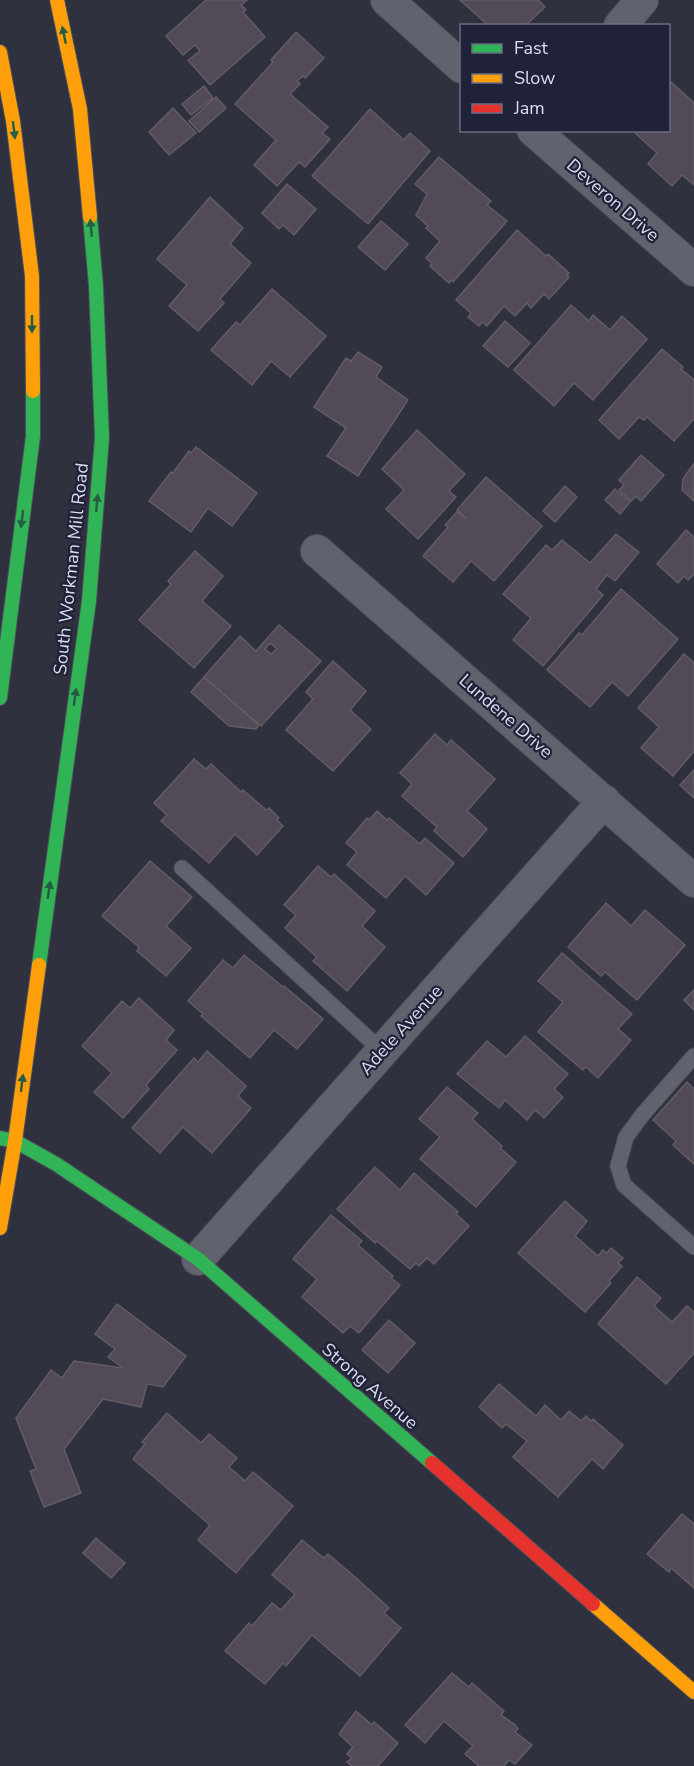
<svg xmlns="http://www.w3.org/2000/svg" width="694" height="1766" font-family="'Nunito Sans',sans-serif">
	<rect width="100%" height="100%" fill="#2f313e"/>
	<g fill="#534a57" stroke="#625c64" stroke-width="1.5" fill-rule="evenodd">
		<polygon points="206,0 247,0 241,5 246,10 243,12 265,37 210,85 188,60 200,51 195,45 183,55 166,36"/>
		<polygon points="460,0 538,0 545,7 525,26 489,26"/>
		<polygon points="296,32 324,58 305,78 303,76 297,81 300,84 290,94 328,127 322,133 330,139 305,167 299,162 277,186 254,165 276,140 235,104 273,62 271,60"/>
		<polygon points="671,82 694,103 694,185 682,175 672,186 648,164 657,153 634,132 636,130 668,130 668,85"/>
		<polygon points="204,86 213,98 191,115 182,104"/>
		<polygon points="216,97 226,108 199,132 189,121"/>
		<polygon points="173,108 196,133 169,155 149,132"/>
		<polygon points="370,109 404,140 410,133 430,151 368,224 312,176"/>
		<polygon points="439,157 491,201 487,205 507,221 453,282 451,280 449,283 430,266 432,263 426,258 440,241 426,228 428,226 416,215 427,194 415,184"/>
		<polygon points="287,184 316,209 294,235 283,225 279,229 262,213"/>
		<polygon points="210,197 243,228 230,244 251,263 220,299 224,303 198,331 169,306 187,285 157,259"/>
		<polygon points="381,221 408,244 385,270 358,247"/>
		<polygon points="517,230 546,256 548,254 569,273 567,275 569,277 549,299 544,294 531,308 527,303 515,316 504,306 487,326 482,322 479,326 468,317 471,313 456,300"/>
		<polygon points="272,289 326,336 290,377 271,361 252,385 211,350 236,322 240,325"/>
		<polygon points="571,305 589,321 593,315 610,330 622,316 647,339 593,400 574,383 554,406 514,370"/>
		<polygon points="505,321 530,343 508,367 483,346"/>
		<polygon points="662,349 683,367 681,369 694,380 694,419 674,441 647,417 644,420 639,417 619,439 599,420"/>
		<polygon points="358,352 382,367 376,377 408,400 358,476 327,456 346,428 314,407 346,358 351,361"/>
		<polygon points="417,430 465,474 449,491 456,497 418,539 386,509 404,490 382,469"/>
		<polygon points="196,447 257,493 232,526 208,508 191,532 149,501 171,472 173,473 189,451 191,453"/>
		<polygon points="641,455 664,475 641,501 636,496 631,501 619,490 624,485 619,480"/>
		<polygon points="694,463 694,501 682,490 683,479"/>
		<polygon points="486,477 542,526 494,581 471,561 453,582 423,556 448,527 445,525 457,512 467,519 457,510"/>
		<polygon points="565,486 577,497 555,522 543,511"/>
		<polygon points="615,489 630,502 620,514 605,500"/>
		<polygon points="686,530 694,537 694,574 688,580 684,576 678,583 657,564"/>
		<polygon points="616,534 639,552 615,581 607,575 596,589 603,595 543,666 513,640 531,618 503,594 546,545 552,550 562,540 590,563"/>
		<polygon points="195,551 223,576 202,601 231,626 194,668 139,620 171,584 168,581"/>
		<polygon points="621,589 678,639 628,696 612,682 590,707 547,670 579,633 582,635"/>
		<path d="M279,625l42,36 -60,65 -57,-49 36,-41 16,15zM270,643l7,6 -6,5 -6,-5z"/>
		<polygon points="684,654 694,663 694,751 673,776 641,748 659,727 638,708"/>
		<polygon points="333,661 366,691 350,710 371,729 333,771 286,730 313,699 306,692"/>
		<polygon points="204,677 259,725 256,729 229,726 191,692"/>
		<polygon points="435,734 447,745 451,740 495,779 467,811 487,829 463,857 434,831 437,827 402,796 412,784 400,773"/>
		<polygon points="194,759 206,769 211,764 241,792 243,790 266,810 269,808 279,818 277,820 283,826 257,855 235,834 209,863 161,821 167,815 154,803"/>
		<polygon points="694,770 694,798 680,785"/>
		<polygon points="377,811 387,820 389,818 420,844 425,838 454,863 426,895 405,876 386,898 347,865 357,852 346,843 367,818 369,820"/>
		<polygon points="150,861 192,897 166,926 191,948 166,976 137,951 139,947 102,916"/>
		<polygon points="318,866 331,877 334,874 375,911 362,926 385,947 347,991 313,961 317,957 285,928 296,915 284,905"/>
		<polygon points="606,903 631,926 645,910 685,945 637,1000 605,972 601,976 568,947"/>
		<polygon points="562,953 632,1014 618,1029 631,1040 598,1078 586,1067 583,1070 538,1032 563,1002 538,981"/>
		<polygon points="244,955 283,987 284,986 323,1019 297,1049 274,1030 250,1058 201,1016 203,1014 188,1001 223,960 233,968"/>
		<polygon points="694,990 694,1010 684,1000"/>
		<polygon points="139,998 174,1030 166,1040 177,1050 146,1085 149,1089 123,1118 94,1092 112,1073 82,1046 122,1001 130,1008"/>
		<polygon points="525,1036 568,1074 554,1089 563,1097 544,1118 535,1110 527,1120 505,1100 499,1108 457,1074 487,1041 506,1057"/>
		<polygon points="207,1051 246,1086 238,1096 251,1108 212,1153 183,1127 160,1153 132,1128 194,1058 198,1062"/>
		<polygon points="687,1082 694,1089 694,1164 673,1145 676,1141 653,1120"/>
		<polygon points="447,1087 478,1113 472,1119 502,1146 500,1148 516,1162 476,1207 420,1159 440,1137 419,1119"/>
		<polygon points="375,1167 400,1190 414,1173 458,1212 456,1214 469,1226 434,1264 427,1258 419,1266 416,1263 410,1269 377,1241 375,1243 337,1209"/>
		<polygon points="565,1201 587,1221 575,1236 598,1256 603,1250 607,1253 611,1248 623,1258 618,1263 622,1266 609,1281 611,1283 585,1312 518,1253"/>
		<polygon points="331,1215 362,1241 358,1245 393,1276 391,1278 400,1285 359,1333 350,1326 343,1333 302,1297 317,1279 293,1259"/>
		<polygon points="637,1277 661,1298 654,1306 672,1322 687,1306 694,1312 694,1353 666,1384 598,1324"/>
		<polygon points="117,1304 186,1356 163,1387 147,1384 141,1407 103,1399 64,1449 81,1493 44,1507 30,1471 36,1469 16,1418 51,1370 62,1378 74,1361 123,1368 108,1357 115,1349 95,1334"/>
		<polygon points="389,1320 415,1343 388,1373 362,1350"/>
		<polygon points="499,1384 536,1416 545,1405 561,1420 569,1411 581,1421 586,1416 591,1421 593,1419 623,1445 603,1469 592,1459 558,1497 513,1457 527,1441 506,1424 502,1428 479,1407"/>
		<polygon points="167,1413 201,1443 209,1434 237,1458 229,1467 245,1481 253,1472 293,1506 236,1573 198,1540 210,1525 133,1459 145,1444 142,1442"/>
		<polygon points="682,1514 694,1524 694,1588 671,1568 669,1572 647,1554"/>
		<polygon points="96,1538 125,1563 111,1578 83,1553"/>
		<polygon points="302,1540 324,1558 328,1554 355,1577 389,1608 384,1613 401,1628 360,1676 312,1635 286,1666 283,1663 265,1684 225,1651 249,1623 252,1626 272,1603 281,1610 295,1594 272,1575"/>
		<polygon points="452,1673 469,1687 472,1683 504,1711 501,1715 514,1724 518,1729 515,1732 532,1745 515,1764 509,1760 504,1766 479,1766 465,1754 473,1746 444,1721 425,1743 405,1725"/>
		<polygon points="356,1711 372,1725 374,1722 398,1743 378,1766 352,1766 347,1762 352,1758 347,1754 353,1747 339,1734"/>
	</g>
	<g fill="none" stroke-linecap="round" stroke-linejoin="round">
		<g stroke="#4b4d59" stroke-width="17">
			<g id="lane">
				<polyline points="182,868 382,1051"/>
				<polyline points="694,1056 643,1114 626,1137 618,1166 624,1185 694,1247"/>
			</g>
		</g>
		<g stroke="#4b4d59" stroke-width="34">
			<g id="street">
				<polyline points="387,0 462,67"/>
				<polyline points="620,26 642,0"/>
				<polyline points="533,130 694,270"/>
				<polyline points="317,551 694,881"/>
				<polyline points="198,1259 604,801"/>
			</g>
		</g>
		<g stroke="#4b4d59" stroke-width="16">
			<g id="fast">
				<polyline points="0,698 33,436 33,391"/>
				<polyline points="39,965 89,601 102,438 96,286 90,217"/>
				<polyline points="0,1138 15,1141 56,1164 198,1259 432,1463"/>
			</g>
		</g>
		<g stroke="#4b4d59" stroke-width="16">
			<g id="slow">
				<polyline points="57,0 80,109 90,217"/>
				<polyline points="0,52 13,121 32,276 33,391"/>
				<polyline points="0,1228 15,1141 39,965"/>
				<polyline points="593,1604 694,1692"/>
			</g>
		</g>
		<g stroke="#4b4d59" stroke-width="16">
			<polyline id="jam" points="432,1463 593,1604"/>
		</g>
		<use href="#lane" stroke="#60626d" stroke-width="15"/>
		<use href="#street" stroke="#60626d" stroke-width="32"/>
		<use href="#fast" stroke="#30b455" stroke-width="14"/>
		<use href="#slow" stroke="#ff9f0a" stroke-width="14"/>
		<use href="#jam" stroke="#e5322d" stroke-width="14"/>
	</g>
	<defs><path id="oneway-solid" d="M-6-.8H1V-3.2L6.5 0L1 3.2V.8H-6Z" transform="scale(1.5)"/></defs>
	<g fill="#265c44">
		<use href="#oneway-solid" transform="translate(64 35) rotate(-102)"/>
		<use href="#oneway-solid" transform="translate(14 130) rotate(83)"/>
		<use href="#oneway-solid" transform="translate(91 228) rotate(-95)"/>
		<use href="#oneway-solid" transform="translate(32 324) rotate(90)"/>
		<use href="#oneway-solid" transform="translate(97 503) rotate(-85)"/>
		<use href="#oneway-solid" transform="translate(22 519) rotate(97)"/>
		<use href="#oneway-solid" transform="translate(75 697) rotate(-82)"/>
		<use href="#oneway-solid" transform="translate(49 890) rotate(-82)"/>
		<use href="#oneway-solid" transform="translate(22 1083) rotate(-83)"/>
	</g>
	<g text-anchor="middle" stroke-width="4.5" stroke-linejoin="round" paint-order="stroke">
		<g font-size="18" fill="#dbdeee" stroke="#1f2239">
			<text transform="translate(613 200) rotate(41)" y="6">Deveron Drive</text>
			<text transform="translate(71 569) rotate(-84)" y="6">South Workman Mill Road</text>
			<text transform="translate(506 716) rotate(41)" y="6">Lundene Drive</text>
			<text transform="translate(401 1030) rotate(-48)" y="6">Adele Avenue</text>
			<text transform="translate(370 1386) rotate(41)" y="6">Strong Avenue</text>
		</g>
	</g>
	<rect x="460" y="24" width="210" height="108" fill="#1f2239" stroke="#6a6d81" stroke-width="1.5"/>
	<rect x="472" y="44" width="30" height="9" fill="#30b455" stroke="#6a6d81" stroke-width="1.5"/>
	<text x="514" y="54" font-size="18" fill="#dbdeee">Fast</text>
	<rect x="472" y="74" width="30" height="9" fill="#ff9f0a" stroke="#6a6d81" stroke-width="1.5"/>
	<text x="514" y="84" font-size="18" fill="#dbdeee">Slow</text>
	<rect x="472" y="104" width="30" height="9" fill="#e5322d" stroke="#6a6d81" stroke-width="1.5"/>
	<text x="514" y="114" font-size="18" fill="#dbdeee">Jam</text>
</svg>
